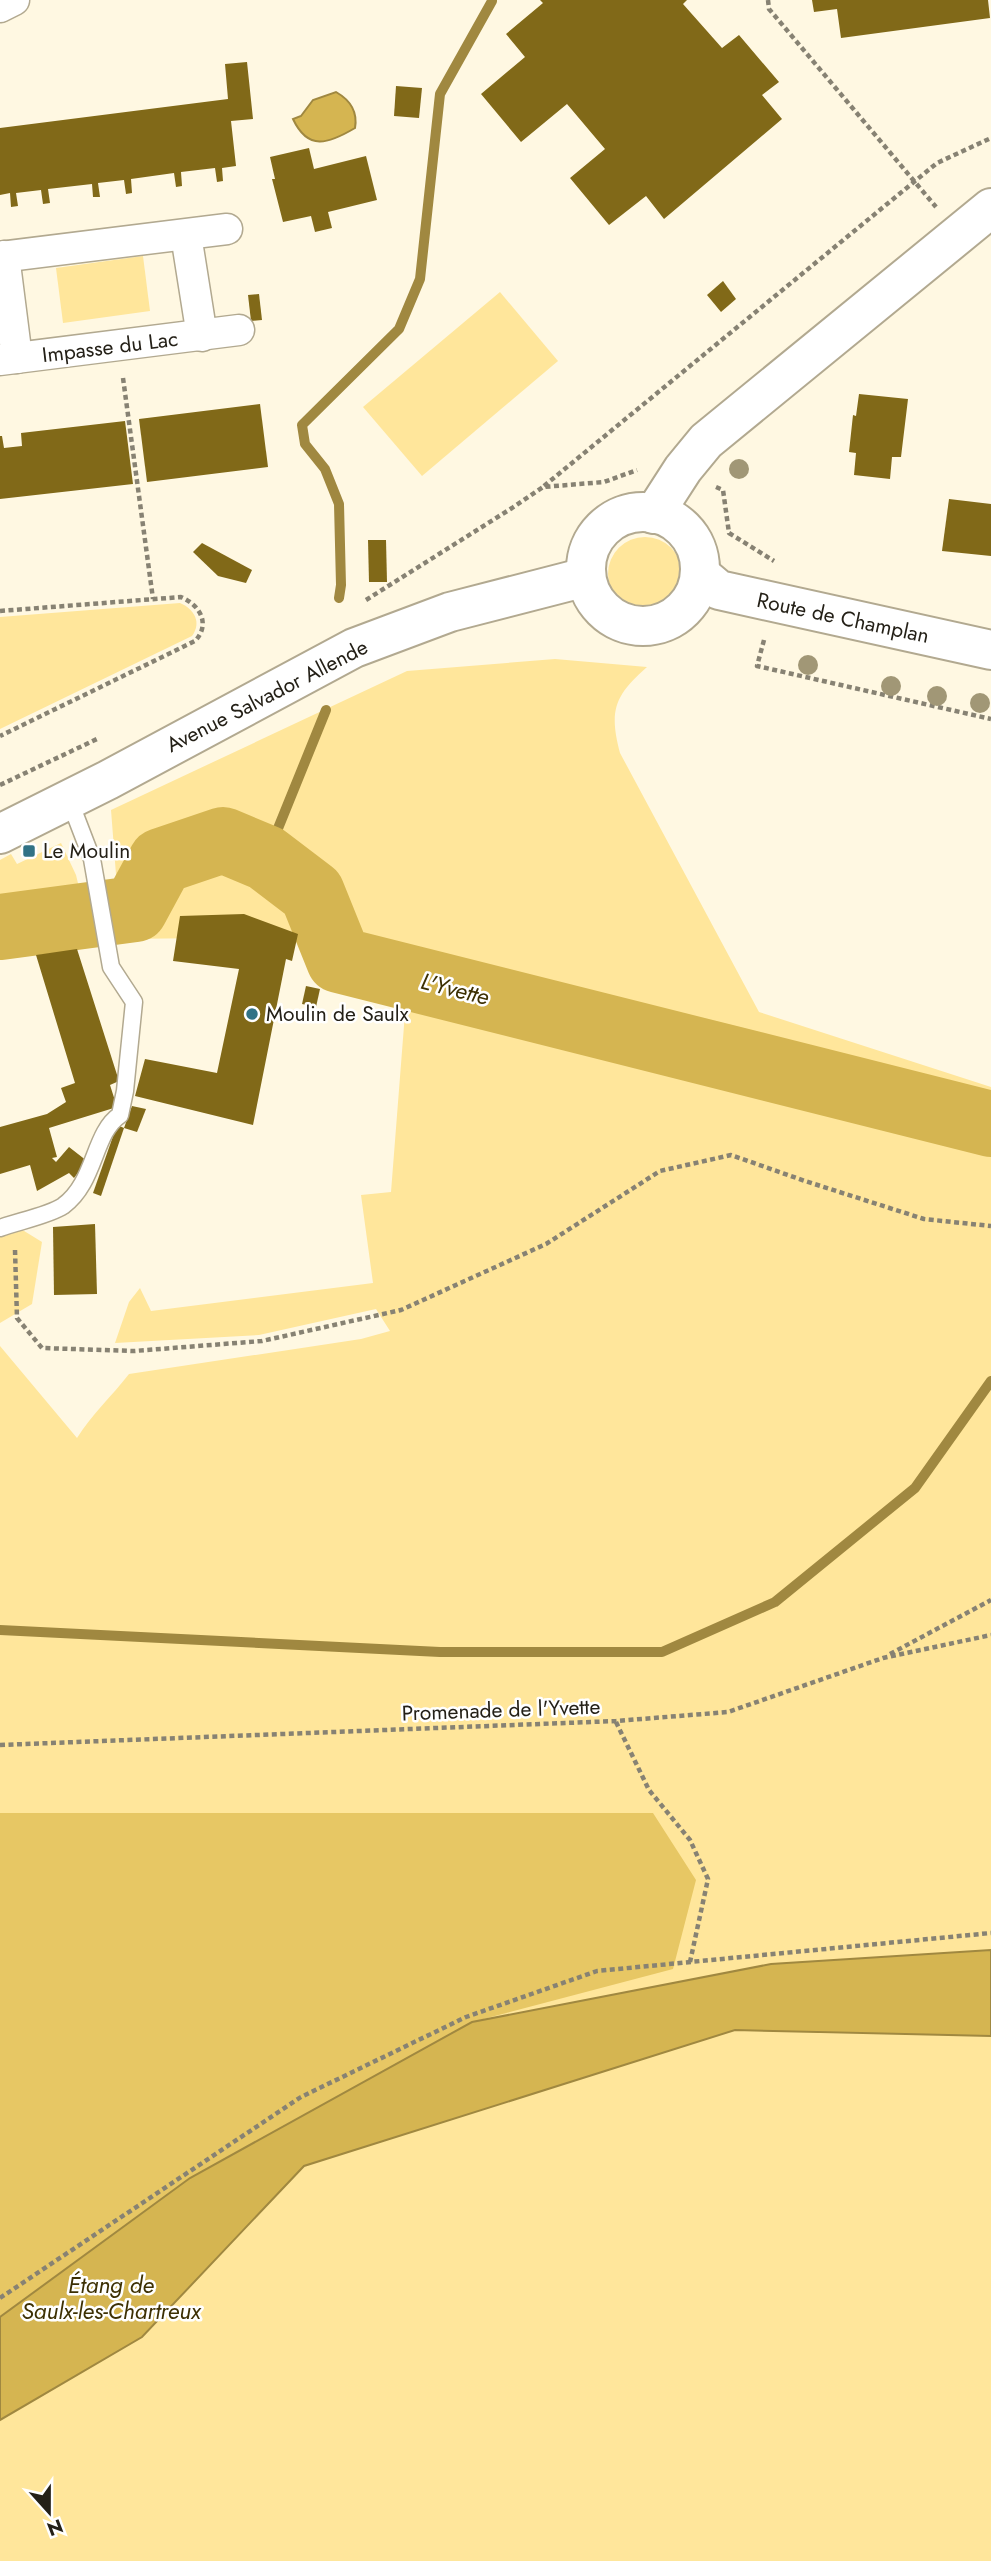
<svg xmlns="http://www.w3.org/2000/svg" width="991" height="2561" font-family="Jost,sans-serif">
	<rect width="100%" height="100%" fill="#fff8e2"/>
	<g fill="#ffe69b">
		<polygon points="143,256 150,311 63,323 56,268"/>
		<polygon points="500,292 558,361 422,476 363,407"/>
		<circle cx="645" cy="574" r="37"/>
		<path d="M180,603c14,6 22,19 12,33l-192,93v-112z"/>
		<path d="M555,659l92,8c-33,29 -38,44 -27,86l139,259 232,75v1474h-991v-1215l77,92c15,-24 35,-42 52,-64l232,-35 29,-8 -14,-22 -117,26 -144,8 14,-41 11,-14 11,23 222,-28 -12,-88 30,-3 14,-179 8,-49 -109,-27 -183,2 -10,-129 296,-139z"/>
		<polygon points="61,843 76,875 92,941 0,957 0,860 11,854 17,864"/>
		<polygon points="3,1218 42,1242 32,1304 0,1323 0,1220"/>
	</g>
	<polygon fill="#e7c764" points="0,1813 653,1813 696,1880 673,1969 472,2022 190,2178 0,2317"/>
	<g fill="#d5b551" stroke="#a08840" stroke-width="2">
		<path d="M336,92c14,8 22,19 19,36 -27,16 -47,23 -62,-9l8,-3 12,-16z"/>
		<polygon points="991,1950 991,2036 735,2030 304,2166 142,2337 0,2420 0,2317 190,2178 472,2022 771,1964"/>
	</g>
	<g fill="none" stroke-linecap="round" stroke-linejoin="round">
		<g stroke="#a08840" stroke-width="10">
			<polyline points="339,598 341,585 339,504 325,469 305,444 302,425 399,329 420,279 440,94 492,1"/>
			<polyline points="266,858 326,710"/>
			<polyline points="0,1630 440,1652 662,1652 775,1602 915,1488 991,1381"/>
		</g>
		<polyline stroke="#d5b551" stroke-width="66" points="0,927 135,909 161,861 223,840 266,858 312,893 339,960 991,1124"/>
	</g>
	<g fill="#816918">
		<polygon points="540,0 687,0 683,4 722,48 739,35 779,82 762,95 782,119 664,219 646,196 609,225 570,178 605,149 567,104 521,142 481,94 525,57 506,34 543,3"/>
		<polygon points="812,0 988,0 990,18 841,38 837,9 814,12"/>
		<polygon points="247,62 253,119 231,121 236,166 222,168 223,181 217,182 215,168 181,172 182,186 176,187 174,173 131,179 132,193 126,194 124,180 98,183 100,197 93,197 92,184 48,189 50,203 43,204 41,190 16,193 18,206 11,207 10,193 0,195 0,128 228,99 225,64"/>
		<polygon points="396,86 422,88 419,118 394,116"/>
		<polygon points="309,148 314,169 366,156 377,200 328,212 332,228 315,232 311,216 283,222 272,179 275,179 270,157"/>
		<polygon points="723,281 736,299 721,312 707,295"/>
		<polygon points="259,294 262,320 251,321 248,295"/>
		<polygon points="859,394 908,399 901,457 892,457 890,479 854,475 856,453 849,452 853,415 856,416"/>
		<polygon points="260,404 268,467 147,482 139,419"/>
		<polygon points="125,421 133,484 0,499 0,436 2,436 4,448 22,446 21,433"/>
		<polygon points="949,499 991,504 991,556 942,551"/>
		<polygon points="368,540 386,540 387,582 369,582"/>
		<polygon points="202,543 252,570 246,583 218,576 193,552"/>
		<polygon points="244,914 298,934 292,961 286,959 253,1125 135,1096 145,1059 217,1073 239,969 173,961 180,916"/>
		<polygon points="77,949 119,1081 110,1085 117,1107 49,1128 57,1157 52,1158 56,1162 69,1147 87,1161 74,1178 69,1173 37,1191 30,1165 0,1174 0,1127 47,1114 66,1102 61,1088 75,1083 36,955"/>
		<polygon points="306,986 320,989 316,1007 302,1004"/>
		<polygon points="132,1106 146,1109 137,1132 124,1128"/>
		<polygon points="117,1125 124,1128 101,1196 93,1193"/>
		<polygon points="95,1224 97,1294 54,1295 53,1227"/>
	</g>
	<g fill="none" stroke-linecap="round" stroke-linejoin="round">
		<g stroke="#b2a990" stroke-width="19">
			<path id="lane" d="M0,1228c16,-6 50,-13 63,-22 33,-24 30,-73 57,-91l5,-24 9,-89 -23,-35 -19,-108 -23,-60"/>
		</g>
		<g stroke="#b2a990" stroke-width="33">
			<g id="street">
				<polyline points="0,7 14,0"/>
				<polyline points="186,235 202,336"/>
				<polyline points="4,256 17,358"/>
				<polyline points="0,257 227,229"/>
				<polyline points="0,360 239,330"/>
			</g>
		</g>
		<g stroke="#b2a990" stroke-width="42">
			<g id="secondary">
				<circle cx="643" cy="569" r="57"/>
				<polyline points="654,514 683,469 706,441 991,208"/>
				<polyline points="700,574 719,590 991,650"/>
				<polyline points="0,834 108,780 354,648 450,612 586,577"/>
			</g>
		</g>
		<g stroke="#878273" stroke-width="4.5" stroke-dasharray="5 3.5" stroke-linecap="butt">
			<polyline points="768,0 769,9 936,207"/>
			<polyline points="123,378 153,599"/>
			<polyline points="544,486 937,163 991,138"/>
			<polyline points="716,487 723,490 729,533 774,561"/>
			<polyline points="366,600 512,508 543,487 604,482 637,470"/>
			<path d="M0,611l181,-14c19,8 30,27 14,44l-195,95"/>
			<polyline points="764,640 757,666 991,719"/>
			<polyline points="0,785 97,739"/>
			<polyline points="15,1250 17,1318 42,1348 134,1351 262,1341 401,1310 546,1244 660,1171 731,1155 805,1181 924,1219 991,1226"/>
			<polyline points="890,1654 991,1600"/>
			<polyline points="616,1722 649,1790 690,1840 708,1879 690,1962"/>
			<polyline points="0,1745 616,1721 728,1712 883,1658 991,1635"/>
			<polyline points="0,2298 301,2097 466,2017 597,1971 991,1933"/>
		</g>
		<use href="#lane" stroke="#fff" stroke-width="16"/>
		<use href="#street" stroke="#fff" stroke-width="30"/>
		<use href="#secondary" stroke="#fff" stroke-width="38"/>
	</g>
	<g fill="#a19776">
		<circle cx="739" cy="469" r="10"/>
		<circle cx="808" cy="665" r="10"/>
		<circle cx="891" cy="686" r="10"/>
		<circle cx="937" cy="696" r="10"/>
		<circle cx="980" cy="703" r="10"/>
	</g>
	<g fill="#317285" stroke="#fff" stroke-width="2.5">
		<rect x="22" y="844" width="14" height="14" rx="3.5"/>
		<circle cx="252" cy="1014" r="7"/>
	</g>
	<g text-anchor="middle" stroke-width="5" stroke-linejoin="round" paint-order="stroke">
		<g font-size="21" fill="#242017" stroke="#fff">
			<text transform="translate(110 347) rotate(-7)" y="7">Impasse du Lac</text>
			<text transform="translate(843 618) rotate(12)" y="7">Route de Champlan</text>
			<text transform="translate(267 696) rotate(-27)" y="7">Avenue Salvador Allende</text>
			<text transform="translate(501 1710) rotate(-2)" y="7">Promenade de l'Yvette</text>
		</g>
		<g font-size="21" fill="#242017" stroke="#fff" text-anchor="start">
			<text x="43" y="858">Le Moulin</text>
			<text x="266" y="1021">Moulin de Saulx</text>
		</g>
		<g font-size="23" font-style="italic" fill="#3d3003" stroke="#fff">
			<text transform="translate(455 989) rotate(14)" y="8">L'Yvette</text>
			<text x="111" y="2293">Étang de<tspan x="111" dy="26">Saulx-les-Chartreux</tspan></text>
		</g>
	</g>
	<g transform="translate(49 2512) rotate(159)" stroke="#ffffff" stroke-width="5" paint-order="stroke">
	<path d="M0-5L12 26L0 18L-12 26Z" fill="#242017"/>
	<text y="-10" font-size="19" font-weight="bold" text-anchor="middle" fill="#242017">N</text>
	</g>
</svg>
